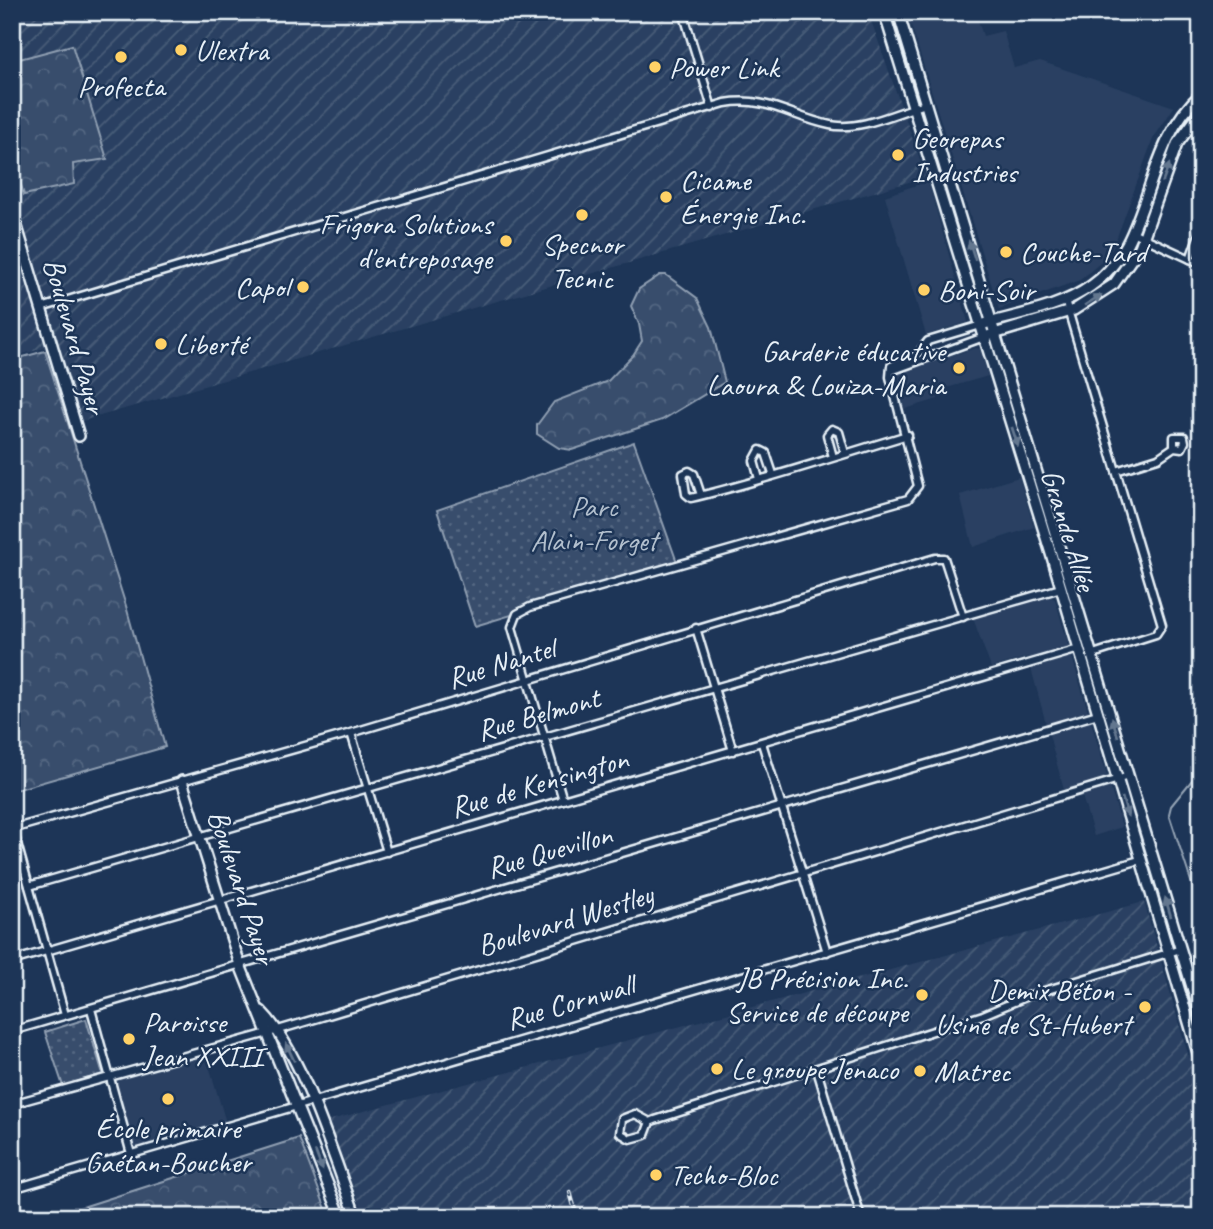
<svg xmlns="http://www.w3.org/2000/svg" width="1213" height="1229" font-family="Caveat,sans-serif">
	<defs>
		<pattern id="industrial-furrows" width="10" height="10" patternUnits="userSpaceOnUse" patternTransform="scale(1.75)"><rect width="10" height="10" fill="#2a4162"/><path d="M-1 1l2-2M0 10L10 0M9 11l2-2" fill="none" stroke="#495d79"/></pattern>
		<pattern id="forest-crowns" width="20" height="18" patternUnits="userSpaceOnUse" patternTransform="scale(1.75)"><rect width="20" height="18" fill="#374d6c"/><path d="M2 6a3 3 0 1 1 6 0M12 15a3 3 0 1 1 6 0" fill="none" stroke="#546782"/></pattern>
		<pattern id="park-dots" width="8" height="8" patternUnits="userSpaceOnUse" patternTransform="scale(1.75)"><rect width="8" height="8" fill="#374d6c"/><path d="M2 2h.1M6 6h.1" fill="none" stroke="#546782" stroke-width="1.8" stroke-linecap="round"/></pattern>
	</defs>
	<rect width="100%" height="100%" fill="#1d3557"/>
	<filter id="ink" filterUnits="userSpaceOnUse"><feTurbulence type="fractalNoise" baseFrequency=".0143" numOctaves="2"/><feDisplacementMap in="SourceGraphic" scale="14" xChannelSelector="R" yChannelSelector="G"/><feConvolveMatrix kernelMatrix="1 2 1 2 8 2 1 2 1" color-interpolation-filters="sRGB"/></filter>
	<g filter="url(#ink)">
		<g fill="#2a4162">
			<polygon points="907,12 975,12 983,36 1003,31 1014,68 1040,61 1174,107 1153,139 1114,245 1106,258 1080,280 999,309"/>
			<polygon points="928,181 968,322 926,335 885,196"/>
			<polygon points="976,348 980,349 988,376 936,391 938,399 905,409 897,381 898,372"/>
			<polygon points="1019,477 1034,527 973,547 960,495"/>
			<polygon points="1051,597 1055,599 1122,827 1094,836 1079,786 1064,790 1028,657 991,668 973,618"/>
			<polygon points="204,1049 227,1126 131,1154 111,1075"/>
		</g>
		<g fill="url(#industrial-furrows)">
			<polygon points="12,12 868,12 926,177 79,422 45,348 12,357"/>
			<polygon points="1144,902 1201,1100 1201,1217 365,1217 327,1121"/>
		</g>
		<g fill="url(#forest-crowns)" stroke="#909fb2" stroke-width="2">
			<polygon points="72,45 107,159 73,164 74,184 24,195 12,155 12,61"/>
			<polygon points="660,275 666,275 697,298 711,327 725,382 662,420 572,450 559,448 537,434 537,425 554,402 608,381 633,355 642,341 639,324 631,306 639,289"/>
			<polygon points="45,351 126,606 165,747 12,791 12,360"/>
			<polygon points="299,1138 329,1217 51,1217"/>
		</g>
		<g fill="url(#park-dots)" stroke="#909fb2" stroke-width="2">
			<polygon points="634,442 678,565 475,626 437,510"/>
			<polygon points="86,1019 103,1074 63,1086 45,1032"/>
		</g>
		<g fill="none" stroke-linecap="round" stroke-linejoin="round">
			<polyline stroke="#95a4b5" stroke-width="2" points="1201,769 1171,806 1169,814 1201,912"/>
			<g stroke="#e8f1f8" stroke-width="11">
				<g id="street">
					<polyline points="683,12 712,108"/>
					<polyline points="1132,232 1201,264"/>
					<polyline points="1190,259 1201,229"/>
					<polyline points="1065,300 1162,625 1156,634 1093,654"/>
					<path d="M41,308l684,-205c44,-7 65,14 105,22 31,6 67,-13 96,-21"/>
					<polyline points="891,371 984,337"/>
					<polyline points="833,457 827,435 832,429 839,432 845,453"/>
					<polyline points="1116,471 1158,458 1174,447 1182,448 1185,442 1184,437 1174,437 1174,447"/>
					<polyline points="759,479 754,461 760,450 766,453 773,474"/>
					<path d="M701,495l-7,-21 -5,-3 -6,3 3,20 5,4c73,-17 145,-42 217,-63"/>
					<polyline points="696,628 733,751"/>
					<polyline points="351,733 387,852"/>
					<polyline points="762,743 827,952"/>
					<polyline points="563,800 512,627 517,614 530,607 908,499 918,486 890,377 891,366 917,355 928,341 981,325"/>
					<polyline points="12,829 351,733 935,558 944,558 963,617"/>
					<polyline points="13,829 65,1015"/>
					<polyline points="29,886 1061,588"/>
					<polyline points="12,961 1079,649"/>
					<polyline points="91,1009 131,1154"/>
					<polyline points="12,1031 1098,714"/>
					<polyline points="817,1070 861,1217"/>
					<polyline points="12,1104 268,1033 1129,776"/>
					<polyline points="650,1122 645,1135 630,1139 620,1133 622,1119 635,1114 650,1122 655,1120 983,1015 1028,996 1181,949"/>
					<polyline points="12,1189 1140,860"/>
				</g>
			</g>
			<g stroke="#e8f1f8" stroke-width="14">
				<g id="secondary">
					<polyline points="884,12 1052,557 1201,1063"/>
					<polyline points="898,12 1201,1017"/>
					<polyline points="12,210 79,436"/>
					<path d="M981,325c35,-10 80,-17 110,-39 63,-44 50,-139 110,-192"/>
					<polyline points="984,337 1074,310 1114,284 1140,247 1177,144 1201,112"/>
					<polyline points="182,781 240,965 341,1217"/>
					<path d="M261,1011c42,42 73,148 95,206"/>
				</g>
			</g>
			<use href="#street" stroke="#1d3557" stroke-width="6"/>
			<use href="#secondary" stroke="#1d3557" stroke-width="9"/>
			<g stroke="#e8f1f8" stroke-width="4.5">
				<polyline id="rail" points="570,1192 577,1217"/>
			</g>
			<use href="#rail" stroke="#1d3557" stroke-width="2" stroke-dasharray="5" stroke-linecap="butt"/>
		</g>
		<defs><path id="oneway-solid" d="M-6-.8H1V-3.2L6.5 0L1 3.2V.8H-6Z" transform="scale(1.75)"/></defs>
		<g fill="#64778f">
			<use href="#oneway-solid" transform="translate(1166 173) rotate(-70)"/>
			<use href="#oneway-solid" transform="translate(972 250) rotate(-108)"/>
			<use href="#oneway-solid" transform="translate(1093 300) rotate(-32)"/>
			<use href="#oneway-solid" transform="translate(1015 437) rotate(72)"/>
			<use href="#oneway-solid" transform="translate(1115 727) rotate(-107)"/>
			<use href="#oneway-solid" transform="translate(1125 807) rotate(73)"/>
			<use href="#oneway-solid" transform="translate(1168 907) rotate(-107)"/>
			<use href="#oneway-solid" transform="translate(290 1052) rotate(-115)"/>
			<use href="#oneway-solid" transform="translate(319 1161) rotate(69)"/>
		</g>
	</g>
	<g fill="#ffd166" stroke="#1d3557" stroke-width="2.5">
		<circle cx="181" cy="50" r="7"/>
		<circle cx="121" cy="57" r="7"/>
		<circle cx="655" cy="67" r="7"/>
		<circle cx="898" cy="155" r="7"/>
		<circle cx="666" cy="197" r="7"/>
		<circle cx="582" cy="215" r="7"/>
		<circle cx="506" cy="241" r="7"/>
		<circle cx="1006" cy="252" r="7"/>
		<circle cx="303" cy="287" r="7"/>
		<circle cx="924" cy="290" r="7"/>
		<circle cx="161" cy="344" r="7"/>
		<circle cx="959" cy="368" r="7"/>
		<circle cx="922" cy="995" r="7"/>
		<circle cx="1145" cy="1007" r="7"/>
		<circle cx="129" cy="1039" r="7"/>
		<circle cx="717" cy="1069" r="7"/>
		<circle cx="920" cy="1071" r="7"/>
		<circle cx="168" cy="1099" r="7"/>
		<circle cx="656" cy="1175" r="7"/>
	</g>
	<g text-anchor="middle" stroke-width="5" stroke-linejoin="round" paint-order="stroke">
		<g font-size="30" fill="#e8f1f8" stroke="#1d3557" text-anchor="start">
			<text x="195" y="60">Ulextra</text>
			<text x="669" y="77">Power Link</text>
			<text x="121" y="96" text-anchor="middle">Profecta</text>
			<text x="912" y="148">Georepas<tspan x="912" dy="34">Industries</tspan></text>
			<text x="680" y="190">Cicame<tspan x="680" dy="34">Énergie Inc.</tspan></text>
			<text x="492" y="234" text-anchor="end">Frigora Solutions<tspan x="492" dy="34">d'entreposage</tspan></text>
			<text x="582" y="254" text-anchor="middle">Specnor<tspan x="582" dy="34">Tecnic</tspan></text>
			<text x="1020" y="262">Couche-Tard</text>
			<text x="289" y="297" text-anchor="end">Capol</text>
			<text x="938" y="300">Boni-Soir</text>
			<text x="175" y="354">Liberté</text>
			<text x="945" y="361" text-anchor="end">Garderie éducative<tspan x="945" dy="34">Laoura &amp; Louiza-Maria</tspan></text>
			<text x="908" y="988" text-anchor="end">JB Précision Inc.<tspan x="908" dy="34">Service de découpe</tspan></text>
			<text x="1131" y="1000" text-anchor="end">Demix Béton -<tspan x="1131" dy="34">Usine de St-Hubert</tspan></text>
			<text x="143" y="1032">Paroisse<tspan x="143" dy="34">Jean XXIII</tspan></text>
			<text x="731" y="1079">Le groupe Jenaco</text>
			<text x="934" y="1081">Matrec</text>
			<text x="168" y="1138" text-anchor="middle">École primaire<tspan x="168" dy="34">Gaétan-Boucher</tspan></text>
			<text x="670" y="1185">Techo-Bloc</text>
		</g>
		<g font-size="30" fill="#e8f1f8" stroke="#1d3557">
			<text transform="translate(75 336) rotate(74)" y="10">Boulevard Payer</text>
			<text transform="translate(1069 530) rotate(73)" y="10">Grande Allée</text>
			<text transform="translate(501 663) rotate(-17)" y="10">Rue Nantel</text>
			<text transform="translate(538 714) rotate(-16)" y="10">Rue Belmont</text>
			<text transform="translate(539 783) rotate(-16)" y="10">Rue de Kensington</text>
			<text transform="translate(549 851) rotate(-16)" y="10">Rue Quevillon</text>
			<text transform="translate(242 887) rotate(72)" y="10">Boulevard Payer</text>
			<text transform="translate(565 920) rotate(-17)" y="10">Boulevard Westley</text>
			<text transform="translate(570 1002) rotate(-16)" y="10">Rue Cornwall</text>
		</g>
		<g font-size="30" fill="#b3c0ce" stroke="#1d3557">
			<text x="594" y="516">Parc<tspan x="594" dy="34">Alain-Forget</tspan></text>
		</g>
	</g>
	<rect width="1213" height="1229" fill="none" stroke="#1d3557" stroke-width="42"/>
	<rect x="21" y="21" width="1171" height="1187" fill="none" stroke="#e8f1f8" stroke-width="2.5" filter="url(#ink)"/>
</svg>
